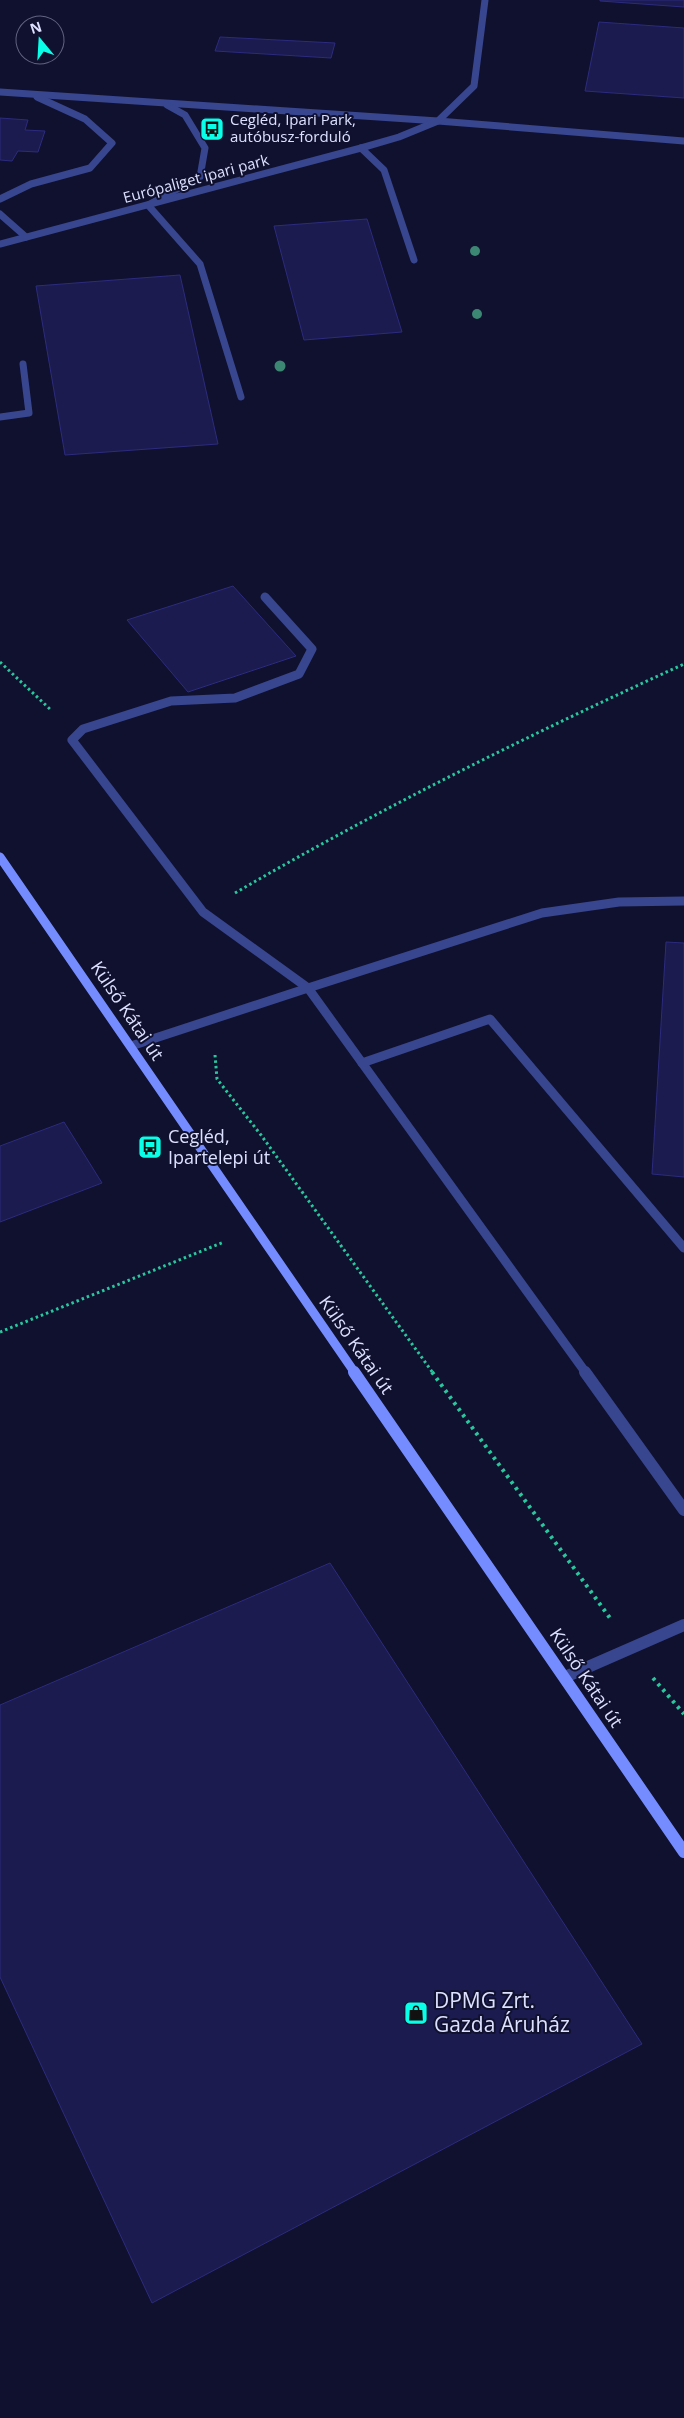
<svg xmlns="http://www.w3.org/2000/svg" width="684" height="2418" font-family="'Open Sans',sans-serif">
	<rect width="100%" height="100%" fill="#10112e"/>
	<g fill="#1b1b50" stroke="#2c2b7e">
		<polygon points="600,0 684,0 684,7 600,1"/>
		<polygon points="599,22 684,28 684,98 585,91"/>
		<polygon points="220,37 335,43 331,58 215,51"/>
		<polygon points="0,118 28,120 25,130 45,131 38,152 18,151 12,161 0,160"/>
		<polygon points="367,219 402,332 304,340 274,226"/>
		<polygon points="180,275 218,444 65,455 36,286"/>
		<polygon points="233,586 296,656 188,692 127,620"/>
		<polygon points="666,942 684,943 684,1177 652,1174"/>
		<polygon points="64,1122 102,1183 0,1222 0,1146"/>
		<polygon points="330,1563 642,2044 152,2303 0,1977 0,1705"/>
	</g>
	<g fill="none" stroke-linecap="round" stroke-linejoin="round">
		<g stroke="#29c79e" stroke-width="3" stroke-dasharray="2.5 3" stroke-linecap="butt">
			<polyline points="0,662 52,711"/>
			<path d="M235,893c146,-85 296,-159 449,-229"/>
			<polyline points="215,1055 217,1079 261,1135 433,1373"/>
			<polyline points="0,1332 224,1242"/>
		</g>
		<g stroke="#29c79e" stroke-width="4" stroke-dasharray="3 4.5" stroke-linecap="butt">
			<polyline points="432,1372 610,1618"/>
			<polyline points="653,1678 684,1714"/>
		</g>
		<g stroke="#384690" stroke-width="7">
			<polyline points="0,92 438,121 684,141"/>
			<polyline points="167,105 185,115 205,148 200,177 148,205 200,264 241,397"/>
			<polyline points="361,148 384,170 414,260"/>
			<polyline points="0,199 31,184 90,168 112,143 85,119 37,97"/>
			<polyline points="0,214 26,237"/>
			<polyline points="0,417 29,413 23,364"/>
		</g>
		<g stroke="#384690" stroke-width="9">
			<polyline points="265,597 312,649 299,674 235,698 171,701 83,729 72,740 203,912 308,988 542,913 619,902 684,901"/>
			<polyline points="131,1046 308,988 586,1373"/>
			<polyline points="362,1063 490,1019 684,1248"/>
		</g>
		<g stroke="#384690" stroke-width="12">
			<polyline points="585,1372 684,1510"/>
			<polyline points="565,1677 684,1625"/>
		</g>
		<polyline stroke="#384690" stroke-width="7" points="0,244 361,148 399,137 438,121 474,86 485,0"/>
		<polyline stroke="#748cff" stroke-width="9" points="0,857 355,1373"/>
		<polyline stroke="#748cff" stroke-width="12" points="354,1372 684,1852"/>
	</g>
	<g fill="#3c8773">
		<circle cx="475" cy="251" r="5"/>
		<circle cx="477" cy="314" r="5"/>
		<circle cx="280" cy="366" r="5.5"/>
	</g>
	<defs>
		<g id="bus-square" transform="scale(1.25)"><rect x="-9" y="-9" width="18" height="18" rx="4" fill="#09ffe7" stroke="#10112e"/><path d="M-5-6H5V4H4V6H2V4H-2V6H-4V4H-5ZM-3.5-4V0h7V-4ZM-3.5 1.2v1.5H-2V1.2ZM2 1.2v1.5H3.5V1.2Z" fill="#111"/></g>
		<g id="shop-square" transform="scale(1.25)"><rect x="-9" y="-9" width="18" height="18" rx="4" fill="#09ffe7" stroke="#10112e"/><path d="M-5-2.5h2.3a2.7 3.5 0 0 1 5.4 0H5L5.5 6h-11ZM-1.5-2.5h3a1.5 2.3 0 0 0-3 0Z" fill="#111"/></g>
	</defs>
	<g fill-rule="evenodd">
		<use href="#bus-square" x="212" y="129"/>
		<use href="#bus-square" x="150" y="1147"/>
		<use href="#shop-square" x="416" y="2013"/>
	</g>
	<g text-anchor="middle" stroke-width="4" stroke-linejoin="round" paint-order="stroke">
		<g font-size="15" fill="#dde0ff" stroke="#10112e" text-anchor="start">
			<text x="230" y="125">Cegléd, Ipari Park,<tspan x="230" dy="17">autóbusz-forduló</tspan></text>
		</g>
		<g font-size="15" fill="#dde0ff" stroke="#10112e">
			<text transform="translate(196 179) rotate(-15)" y="5">Európaliget ipari park</text>
		</g>
		<g font-size="18" fill="#dde0ff" stroke="#10112e">
			<text transform="translate(127 1011) rotate(56)" y="6">Külső Kátai út</text>
			<text transform="translate(356 1345) rotate(55)" y="6">Külső Kátai út</text>
			<text transform="translate(586 1678) rotate(56)" y="6">Külső Kátai út</text>
		</g>
		<g font-size="18" fill="#dde0ff" stroke="#10112e" text-anchor="start">
			<text x="168" y="1143">Cegléd,<tspan x="168" dy="21">Ipartelepi út</tspan></text>
		</g>
		<g font-size="21" fill="#dde0ff" stroke="#10112e" text-anchor="start">
			<text x="434" y="2008">DPMG Zrt.<tspan x="434" dy="24">Gazda Áruház</tspan></text>
		</g>
	</g>
	<g transform="translate(40 40) rotate(342)"><circle r="24" fill="#10112e" stroke="#626482"/>
	<path d="M0-4L9 19L0 12L-9 19Z" fill="#09ffe7"/>
	<text y="-8" font-size="14" font-weight="bold" text-anchor="middle" fill="#dde0ff">N</text>
	</g>
</svg>
